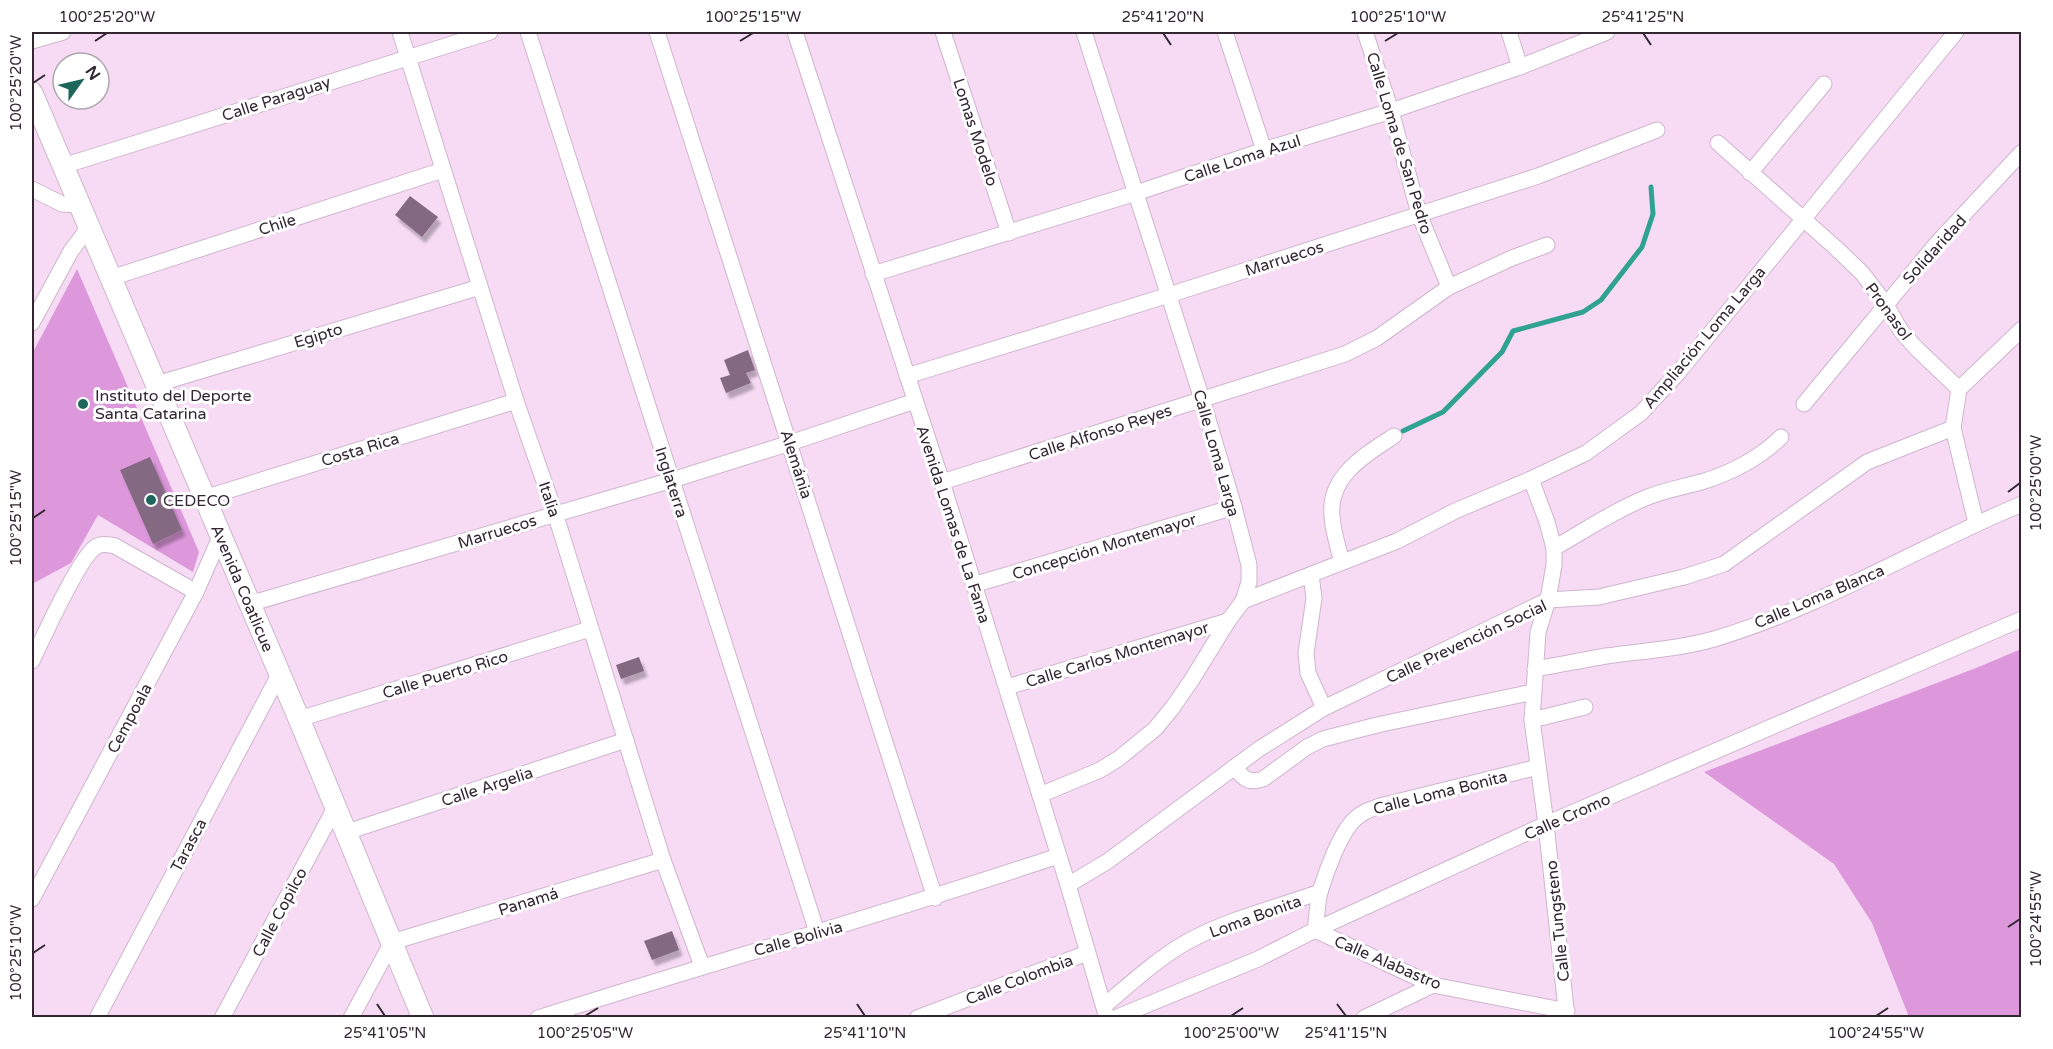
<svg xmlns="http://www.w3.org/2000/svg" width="2053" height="1049" font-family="'Varela Round',sans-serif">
	<defs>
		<filter id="shadow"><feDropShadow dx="3.5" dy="6" stdDeviation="1.5" flood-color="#0004"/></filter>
	</defs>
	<rect width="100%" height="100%" fill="#f7dbf5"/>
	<g fill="#dd98dc">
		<polygon points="77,269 199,552 193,572 98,515 71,563 32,584 32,354"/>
		<polygon points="2021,649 2021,1017 1909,1017 1872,923 1834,864 1704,772 1981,666"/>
	</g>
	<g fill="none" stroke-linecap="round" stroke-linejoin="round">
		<polyline stroke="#30a291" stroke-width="5" points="1403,431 1443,412 1502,352 1513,331 1583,312 1601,300 1642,247 1653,214 1651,187"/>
	</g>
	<g fill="#836b82" filter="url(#shadow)">
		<polygon points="410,196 438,217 422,237 395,215"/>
		<polygon points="748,350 755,370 746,373 751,383 726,393 720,378 730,375 724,360"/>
		<polygon points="150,457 182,530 153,544 120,470"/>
		<polygon points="639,657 644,671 621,679 616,665"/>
		<polygon points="672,931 679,950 652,960 644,941"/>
	</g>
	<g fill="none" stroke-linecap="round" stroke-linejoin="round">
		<g stroke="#cfb5ce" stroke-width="17">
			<g id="street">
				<polyline points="400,32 516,401 555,513 663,860 702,966"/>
				<polyline points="528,32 817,932"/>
				<polyline points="657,32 935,898"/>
				<polyline points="795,32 942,482 1068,885 1107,1018"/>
				<polyline points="943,32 1009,233"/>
				<polyline points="1225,32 1264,150"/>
				<polyline points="1365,32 1391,111 1419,214 1449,287"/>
				<polyline points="1509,32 1520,67"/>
				<polyline points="32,41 63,32"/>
				<polyline points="1718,143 1837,249 1862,273 1885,303 1901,331 1916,348 1959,389 1953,428 1976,523"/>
				<polyline points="63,166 490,32"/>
				<polyline points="1750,173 1824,84"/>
				<polyline points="32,189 62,204 79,205"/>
				<polyline points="873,274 1136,193 1264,150 1391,111 1520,67 1607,32"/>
				<polyline points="111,278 443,170"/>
				<polyline points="32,323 71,251 89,227"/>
				<polyline points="907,376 1169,295 1538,176 1657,130"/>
				<polyline points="157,384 480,287"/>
				<polyline points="1959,389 2022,329"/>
				<polyline points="1804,404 1937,243 2022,152"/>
				<polyline points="1531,479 1547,522 1554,548 1554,565 1548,600 1538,632 1532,720 1546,824 1567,1018"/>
				<polyline points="942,482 1345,354 1377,338 1449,287 1512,258 1547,245"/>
				<polyline points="204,498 516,401"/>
				<path d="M1554,548c30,-17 61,-38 94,-51 17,-7 35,-10 53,-15 28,-8 59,-24 80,-45"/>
				<path d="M1342,562c-4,-15 -9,-30 -10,-46 -4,-40 33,-61 62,-80"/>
				<polyline points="1311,575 1314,598 1306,653 1308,673 1324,708"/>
				<polyline points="973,585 1234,507"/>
				<polyline points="1243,601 1397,541 1455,511 1531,479 1586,453 1641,413 1678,373 1956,32"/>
				<polyline points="249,604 672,480 790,443 915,401"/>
				<path d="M32,661c10,-21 48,-106 65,-115 6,-3 12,-1 18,0l81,46"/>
				<path d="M1535,669c24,-4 47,-9 71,-13 36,-5 73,-7 108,-17 108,-32 204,-92 308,-135"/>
				<polyline points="1007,687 1228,621"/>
				<polyline points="299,719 590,629"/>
				<polyline points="1532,720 1585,707"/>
				<path d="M1234,767c9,11 14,17 29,12l44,-32 16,-8 54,-14 156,-33"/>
				<path d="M1538,767l-158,39c-9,3 -18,6 -25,13 -15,14 -29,53 -35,73 -3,12 -3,26 -5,38l118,55 134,26"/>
				<polyline points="1040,795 1100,770 1118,759 1155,729 1173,707 1191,681 1228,621 1243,601 1249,582 1249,565 1234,507 1202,399 1084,32"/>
				<polyline points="347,832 626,740"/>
				<polyline points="1068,885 1108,861 1259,749 1324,708 1548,600 1599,597 1684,577 1724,564 1867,462 1953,428"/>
				<polyline points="32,899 196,592 221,535"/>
				<path d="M1104,1006c26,-22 52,-46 81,-63 43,-24 90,-35 135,-51"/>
				<polyline points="97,1018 280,673"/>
				<polyline points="222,1018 336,806"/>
				<polyline points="351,1018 392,942 663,860"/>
				<path d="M538,1018c173,-55 348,-104 520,-162"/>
				<polyline points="917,1018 1087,953"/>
				<polyline points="1115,1018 1258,959 1315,930 1546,824 2022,619"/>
				<polyline points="1364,1018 1433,985"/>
			</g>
		</g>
		<g stroke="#cfb5ce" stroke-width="23">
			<polyline id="secondary" points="32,93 299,719 423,1018"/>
		</g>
		<use href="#street" stroke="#fff" stroke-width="15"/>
		<use href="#secondary" stroke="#fff" stroke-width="21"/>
	</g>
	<path fill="none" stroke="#322731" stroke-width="2" d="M1163,33l8,12M1643,33l8,12M95,41l12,-8M740,41l13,-8M1385,41l13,-8M33,83l12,-8M2008,492l12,-9M33,518l12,-8M2008,927l12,-8M33,953l12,-8M377,1004l8,12M857,1004l8,12M1337,1004l9,12M585,1016l13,-8M1231,1016l12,-8M1876,1016l12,-8"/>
	<g fill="#1e665b" stroke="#fff" stroke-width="2">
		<circle cx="83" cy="404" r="6"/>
		<circle cx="151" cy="500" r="6"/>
	</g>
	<g text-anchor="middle" stroke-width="6" stroke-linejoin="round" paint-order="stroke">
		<g font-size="16" fill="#322731" stroke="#fff">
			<text transform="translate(276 98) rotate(-18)" y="6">Calle Paraguay</text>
			<text transform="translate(976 132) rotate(72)" y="6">Lomas Modelo</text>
			<text transform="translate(1400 143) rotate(73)" y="6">Calle Loma de San Pedro</text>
			<text transform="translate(1242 158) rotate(-18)" y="6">Calle Loma Azul</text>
			<text transform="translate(277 224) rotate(-18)" y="6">Chile</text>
			<text transform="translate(1934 249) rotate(-48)" y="6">Solidaridad</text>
			<text transform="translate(1284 258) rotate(-18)" y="6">Marruecos</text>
			<text transform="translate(1889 311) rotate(54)" y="6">Pronasol</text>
			<text transform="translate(318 335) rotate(-17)" y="6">Egipto</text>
			<text transform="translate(1704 337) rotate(-50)" y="6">Ampliación Loma Larga</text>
			<text transform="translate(1100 432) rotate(-18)" y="6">Calle Alfonso Reyes</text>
			<text transform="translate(360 449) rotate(-17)" y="6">Costa Rica</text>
			<text transform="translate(1217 453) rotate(74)" y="6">Calle Loma Larga</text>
			<text transform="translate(797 464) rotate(72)" y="6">Alemánia</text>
			<text transform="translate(672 482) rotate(72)" y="6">Inglaterra</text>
			<text transform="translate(550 499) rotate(71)" y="6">Italia</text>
			<text transform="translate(954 524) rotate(72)" y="6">Avenida Lomas de La Fama</text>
			<text transform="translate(497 531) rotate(-17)" y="6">Marruecos</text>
			<text transform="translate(1104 546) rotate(-17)" y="6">Concepción Montemayor</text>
			<text transform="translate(243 588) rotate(67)" y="6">Avenida Coatlicue</text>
			<text transform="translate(1819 596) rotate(-23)" y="6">Calle Loma Blanca</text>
			<text transform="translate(1466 641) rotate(-25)" y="6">Calle Prevención Social</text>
			<text transform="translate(1117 654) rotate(-17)" y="6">Calle Carlos Montemayor</text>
			<text transform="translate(445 674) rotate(-17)" y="6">Calle Puerto Rico</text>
			<text transform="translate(129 718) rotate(-62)" y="6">Cempoala</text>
			<text transform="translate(487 786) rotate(-18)" y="6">Calle Argelia</text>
			<text transform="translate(1440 792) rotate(-14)" y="6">Calle Loma Bonita</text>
			<text transform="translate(1567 816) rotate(-24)" y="6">Calle Cromo</text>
			<text transform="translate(188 845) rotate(-62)" y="6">Tarasca</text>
			<text transform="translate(528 901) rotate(-17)" y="6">Panamá</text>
			<text transform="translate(279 912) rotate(-62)" y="6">Calle Copilco</text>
			<text transform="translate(1255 916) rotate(-20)" y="6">Loma Bonita</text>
			<text transform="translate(1557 921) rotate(-96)" y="6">Calle Tungsteno</text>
			<text transform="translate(798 938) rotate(-16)" y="6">Calle Bolivia</text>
			<text transform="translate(1388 962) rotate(23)" y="6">Calle Alabastro</text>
			<text transform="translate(1019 979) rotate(-21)" y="6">Calle Colombia</text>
		</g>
		<g font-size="16" fill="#322731" stroke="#fff" text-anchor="start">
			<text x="95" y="401">Instituto del Deporte<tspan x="95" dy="18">Santa Catarina</tspan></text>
			<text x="163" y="506">CEDECO</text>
		</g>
	</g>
	<rect width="2053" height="1049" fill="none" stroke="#ffffff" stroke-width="66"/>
	<g transform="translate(81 81) rotate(56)"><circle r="28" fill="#ffffff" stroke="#ada9ad" stroke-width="1.5"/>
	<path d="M0-4.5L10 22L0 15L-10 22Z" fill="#1e665b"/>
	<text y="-9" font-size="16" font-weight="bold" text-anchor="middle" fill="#322731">N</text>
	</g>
	<rect x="33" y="33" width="1987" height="983" fill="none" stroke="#322731" stroke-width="2"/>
	<g font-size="15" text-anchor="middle" fill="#322731">
		<text x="107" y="22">100°25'20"W</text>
		<text x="753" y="22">100°25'15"W</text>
		<text x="1163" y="22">25°41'20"N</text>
		<text x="1398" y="22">100°25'10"W</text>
		<text x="1643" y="22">25°41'25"N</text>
		<text transform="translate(16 83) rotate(-90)" y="5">100°25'20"W</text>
		<text transform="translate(2036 483) rotate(-90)" y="5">100°25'00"W</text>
		<text transform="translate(16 518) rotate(-90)" y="5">100°25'15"W</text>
		<text transform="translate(2036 919) rotate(-90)" y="5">100°24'55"W</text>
		<text transform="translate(16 953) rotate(-90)" y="5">100°25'10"W</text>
		<text x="385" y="1038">25°41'05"N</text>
		<text x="585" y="1038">100°25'05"W</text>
		<text x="865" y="1038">25°41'10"N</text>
		<text x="1231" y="1038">100°25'00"W</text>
		<text x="1346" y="1038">25°41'15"N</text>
		<text x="1876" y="1038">100°24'55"W</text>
	</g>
</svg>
